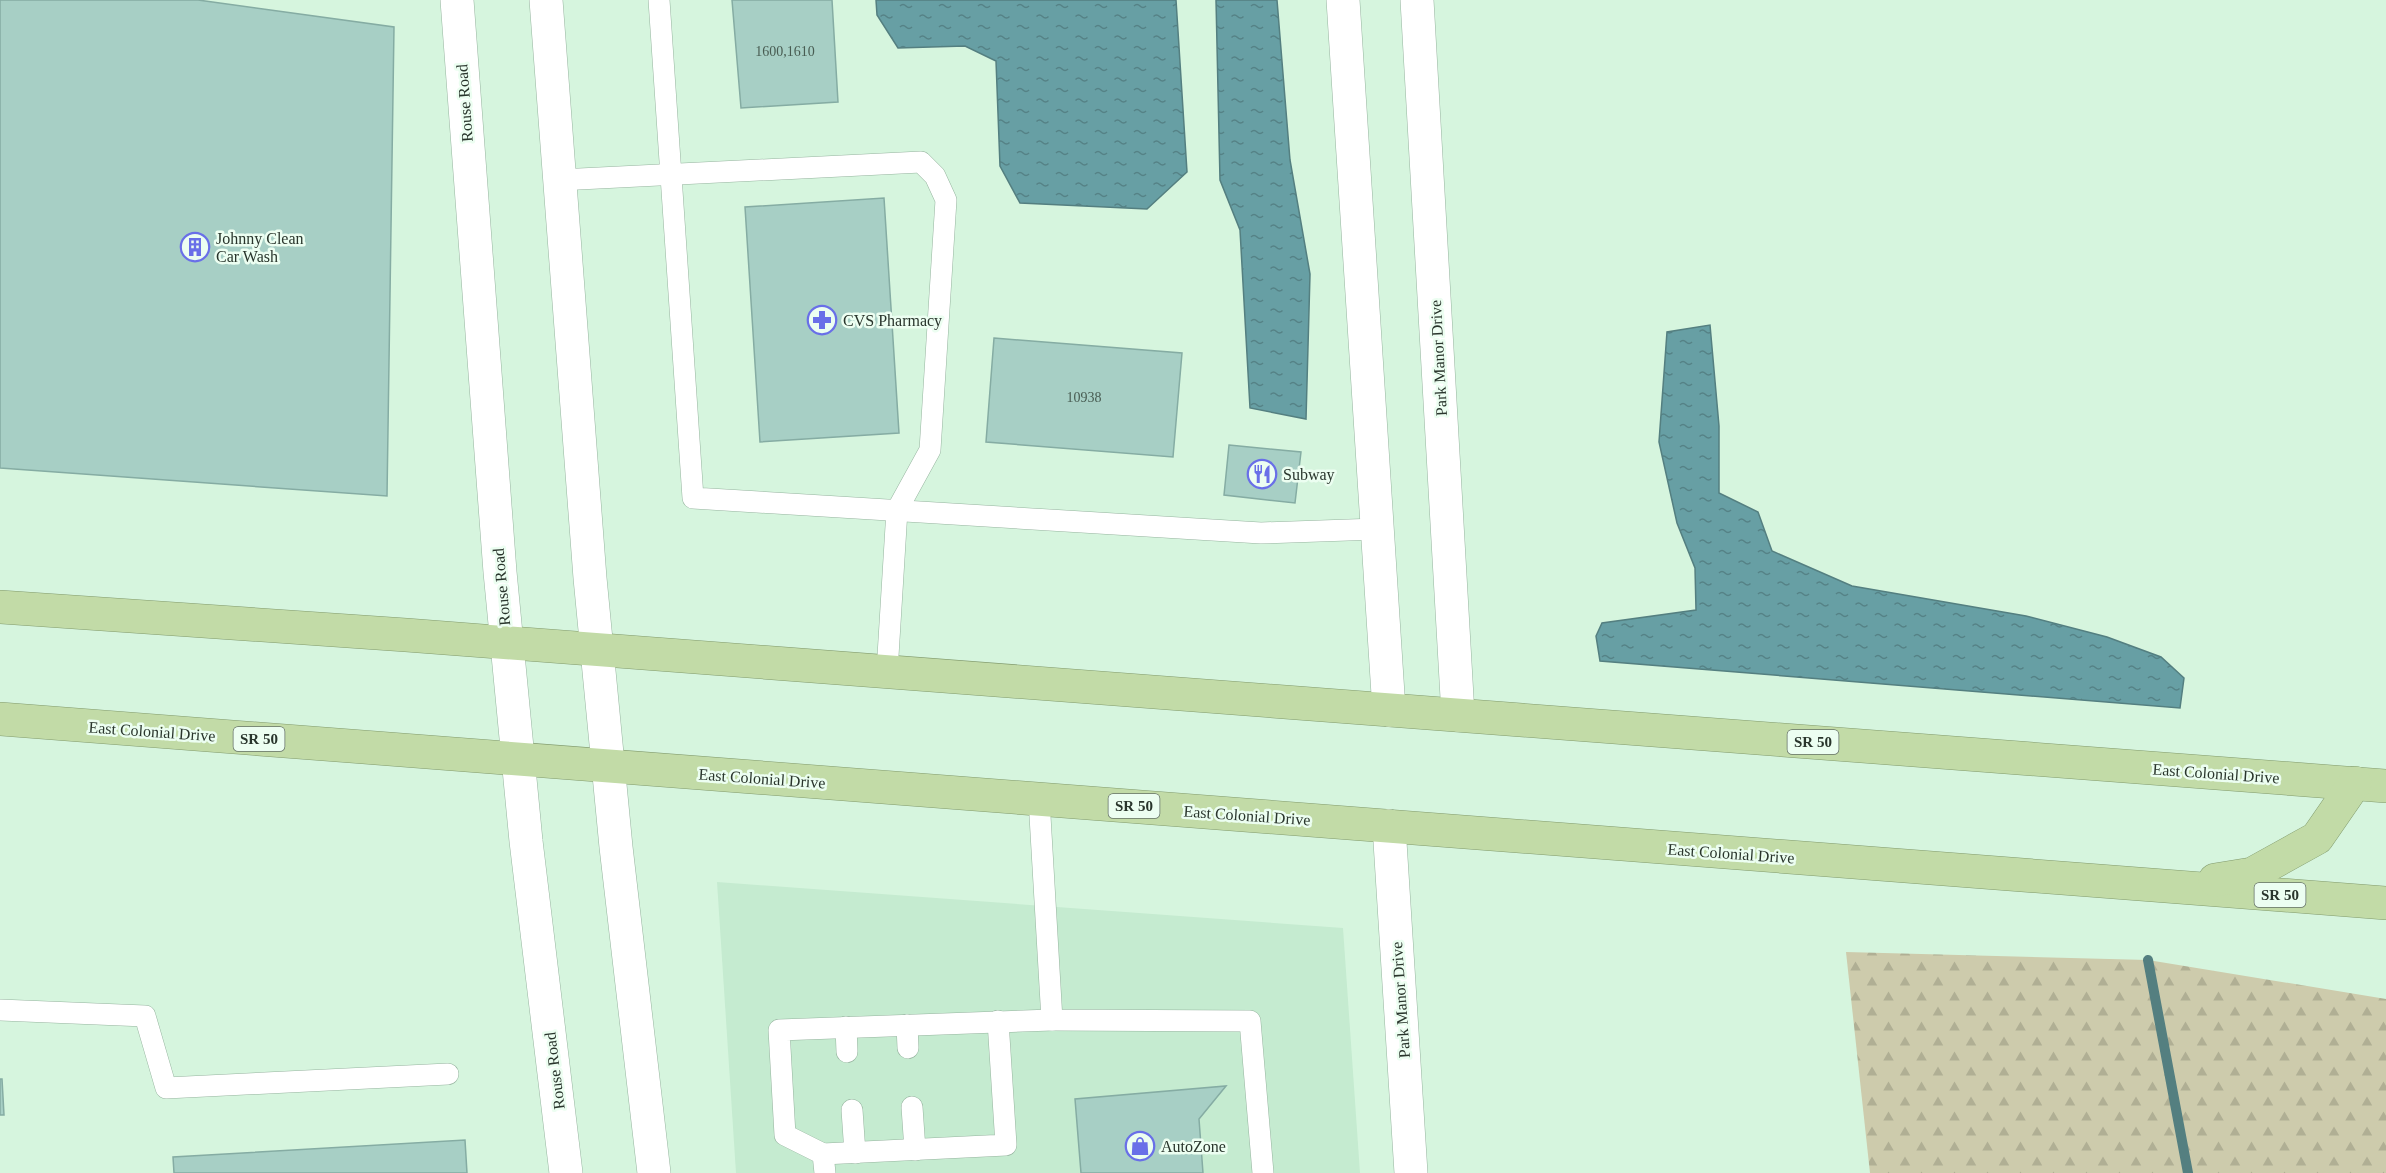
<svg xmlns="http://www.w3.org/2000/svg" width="2386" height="1173" font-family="Georgia,serif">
	<defs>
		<pattern id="forest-firs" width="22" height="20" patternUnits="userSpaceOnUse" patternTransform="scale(1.5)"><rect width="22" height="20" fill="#cdcbac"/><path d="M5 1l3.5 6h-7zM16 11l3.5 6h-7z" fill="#b0af94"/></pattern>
		<pattern id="water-ripples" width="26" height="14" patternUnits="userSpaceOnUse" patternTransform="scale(1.5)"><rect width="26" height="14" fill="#679fa4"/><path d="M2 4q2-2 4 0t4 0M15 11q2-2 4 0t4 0" fill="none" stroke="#558286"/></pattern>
	</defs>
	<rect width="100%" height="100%" fill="#d6f5de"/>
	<polygon fill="#c5ebd0" points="717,882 1343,928 1360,1173 736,1173"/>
	<polygon fill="url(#forest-firs)" points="1846,952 2148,960 2386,999 2386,1173 1870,1173"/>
	<g fill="url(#water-ripples)" stroke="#547f80" stroke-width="1.5">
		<polygon points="876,0 1176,0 1187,172 1147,209 1020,203 1000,166 996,61 965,46 898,48 877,15"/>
		<polygon points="1216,0 1277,0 1290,160 1310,274 1306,419 1250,408 1240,230 1220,180"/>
		<polygon points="1710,325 1719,426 1719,493 1758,512 1772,551 1852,586 2026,616 2107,637 2161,657 2184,678 2180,708 1600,661 1596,636 1602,623 1696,610 1695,568 1677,523 1659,442 1667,332"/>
	</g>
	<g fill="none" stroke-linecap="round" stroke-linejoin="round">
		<polyline stroke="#547f80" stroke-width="10" points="2148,960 2188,1173"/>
	</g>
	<g fill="#a7cfc5" stroke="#85aca3" stroke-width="1.5">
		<polygon points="0,0 198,0 394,27 387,496 0,468"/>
		<polygon points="732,0 832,0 838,102 741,108"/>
		<polygon points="884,198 899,433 760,442 745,207"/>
		<polygon points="994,338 1182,353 1173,457 986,442"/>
		<polygon points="1229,445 1301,452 1295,503 1224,495"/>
		<polygon points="0,1079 2,1079 4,1115 0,1115"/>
		<polygon points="1226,1086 1199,1119 1203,1173 1081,1173 1075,1099"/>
		<polygon points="465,1140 467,1173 174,1173 173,1157"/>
	</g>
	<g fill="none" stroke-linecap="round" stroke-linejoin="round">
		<g stroke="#96b49f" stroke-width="22">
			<g id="service">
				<polyline points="659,0 693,498 1261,533 1377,529"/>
				<polyline points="559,180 921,162 935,176 946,200 930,450 897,510 887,672"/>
				<polyline points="1039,799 1052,1020 1250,1021 1263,1173"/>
				<polyline points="0,1010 145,1016 166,1088 448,1074"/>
				<polyline points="907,1025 908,1048"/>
				<polyline points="846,1027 847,1052"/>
				<polyline points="912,1107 915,1150"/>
				<polyline points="852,1110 855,1153"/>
				<polyline points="823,1154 1006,1145 998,1021"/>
				<polyline points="825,1173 823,1154 785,1135 779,1030 1052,1020"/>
			</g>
		</g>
		<g stroke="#96b49f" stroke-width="34">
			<g id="minor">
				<polyline points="1343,0 1389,710"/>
				<polyline points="1417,0 1458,715"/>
				<polyline points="1389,826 1411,1173"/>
			</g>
		</g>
		<g stroke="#96b49f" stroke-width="34">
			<g id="tertiary">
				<polyline points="457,0 500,572 526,841 566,1173"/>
				<polyline points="546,0 590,578 616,847 654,1173"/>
			</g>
		</g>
		<g stroke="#829b6e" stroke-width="34">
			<g id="trunk">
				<polyline points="0,607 406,635 2386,786"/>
				<polyline points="0,719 2386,903"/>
				<polyline points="2215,880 2252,874 2317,838 2355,783"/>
			</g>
		</g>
		<use href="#service" stroke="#fff" stroke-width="21"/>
		<use href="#minor" stroke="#fff" stroke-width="33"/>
		<use href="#tertiary" stroke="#fff" stroke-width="33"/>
		<use href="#trunk" stroke="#c2dba7" stroke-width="33"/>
	</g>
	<defs>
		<g id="building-ring" transform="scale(1.5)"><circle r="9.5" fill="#ecfef1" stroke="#696fe8" stroke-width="1.5"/><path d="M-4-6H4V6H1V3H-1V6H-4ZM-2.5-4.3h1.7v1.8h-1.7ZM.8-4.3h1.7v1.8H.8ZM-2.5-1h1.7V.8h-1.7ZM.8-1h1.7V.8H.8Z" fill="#696fe8"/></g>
		<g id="pharmacy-ring" transform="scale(1.5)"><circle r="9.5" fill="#ecfef1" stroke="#696fe8" stroke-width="1.5"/><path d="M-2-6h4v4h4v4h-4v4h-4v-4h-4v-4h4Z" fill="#696fe8"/></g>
		<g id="restaurant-ring" transform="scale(1.5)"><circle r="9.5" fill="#ecfef1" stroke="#696fe8" stroke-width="1.5"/><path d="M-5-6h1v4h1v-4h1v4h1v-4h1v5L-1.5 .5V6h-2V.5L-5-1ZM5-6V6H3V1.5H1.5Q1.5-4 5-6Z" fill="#696fe8"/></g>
		<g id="shop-ring" transform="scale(1.5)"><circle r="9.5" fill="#ecfef1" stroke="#696fe8" stroke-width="1.5"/><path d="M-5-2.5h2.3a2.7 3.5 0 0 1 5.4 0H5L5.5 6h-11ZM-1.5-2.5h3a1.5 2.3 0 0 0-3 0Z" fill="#696fe8"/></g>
	</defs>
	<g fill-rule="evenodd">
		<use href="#building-ring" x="195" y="247"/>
		<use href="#pharmacy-ring" x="822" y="320"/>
		<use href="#restaurant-ring" x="1262" y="474"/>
		<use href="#shop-ring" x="1140" y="1146"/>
	</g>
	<g text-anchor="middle" stroke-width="5" stroke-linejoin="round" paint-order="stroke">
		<g font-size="14" fill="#485c52">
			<text x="785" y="56">1600,1610</text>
			<text x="1084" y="402">10938</text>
		</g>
		<g fill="#ecfef1" stroke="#647167" stroke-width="1.5">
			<rect x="233.5" y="727" width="51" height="24" rx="4.5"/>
			<rect x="1787.5" y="730" width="51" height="24" rx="4.5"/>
			<rect x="1108.5" y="794" width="51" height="24" rx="4.5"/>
			<rect x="2254.5" y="883" width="51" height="24" rx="4.5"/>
		</g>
		<g font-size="15" font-weight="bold" fill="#29352c">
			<text x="259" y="744">SR 50</text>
			<text x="1813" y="747">SR 50</text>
			<text x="1134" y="811">SR 50</text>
			<text x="2280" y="900">SR 50</text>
		</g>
		<g font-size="16" fill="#29352c" stroke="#ecfef1">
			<text transform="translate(464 103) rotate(-94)" y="6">Rouse Road</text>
			<text transform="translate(1438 358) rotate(-93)" y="6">Park Manor Drive</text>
			<text transform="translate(501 587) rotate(-95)" y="6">Rouse Road</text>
			<text transform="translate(152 731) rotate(4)" y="6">East Colonial Drive</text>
			<text transform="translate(2216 773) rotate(4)" y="6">East Colonial Drive</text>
			<text transform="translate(762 778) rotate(4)" y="6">East Colonial Drive</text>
			<text transform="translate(1247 815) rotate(4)" y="6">East Colonial Drive</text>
			<text transform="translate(1731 853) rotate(4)" y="6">East Colonial Drive</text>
			<text transform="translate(1400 1000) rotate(-94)" y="6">Park Manor Drive</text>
			<text transform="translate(554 1071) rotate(-97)" y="6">Rouse Road</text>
		</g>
		<g font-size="16" fill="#29352c" stroke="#ecfef1" text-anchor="start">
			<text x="216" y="244">Johnny Clean<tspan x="216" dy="18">Car Wash</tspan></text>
			<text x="843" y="326">CVS Pharmacy</text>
			<text x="1283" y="480">Subway</text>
			<text x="1161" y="1152">AutoZone</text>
		</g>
	</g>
</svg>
